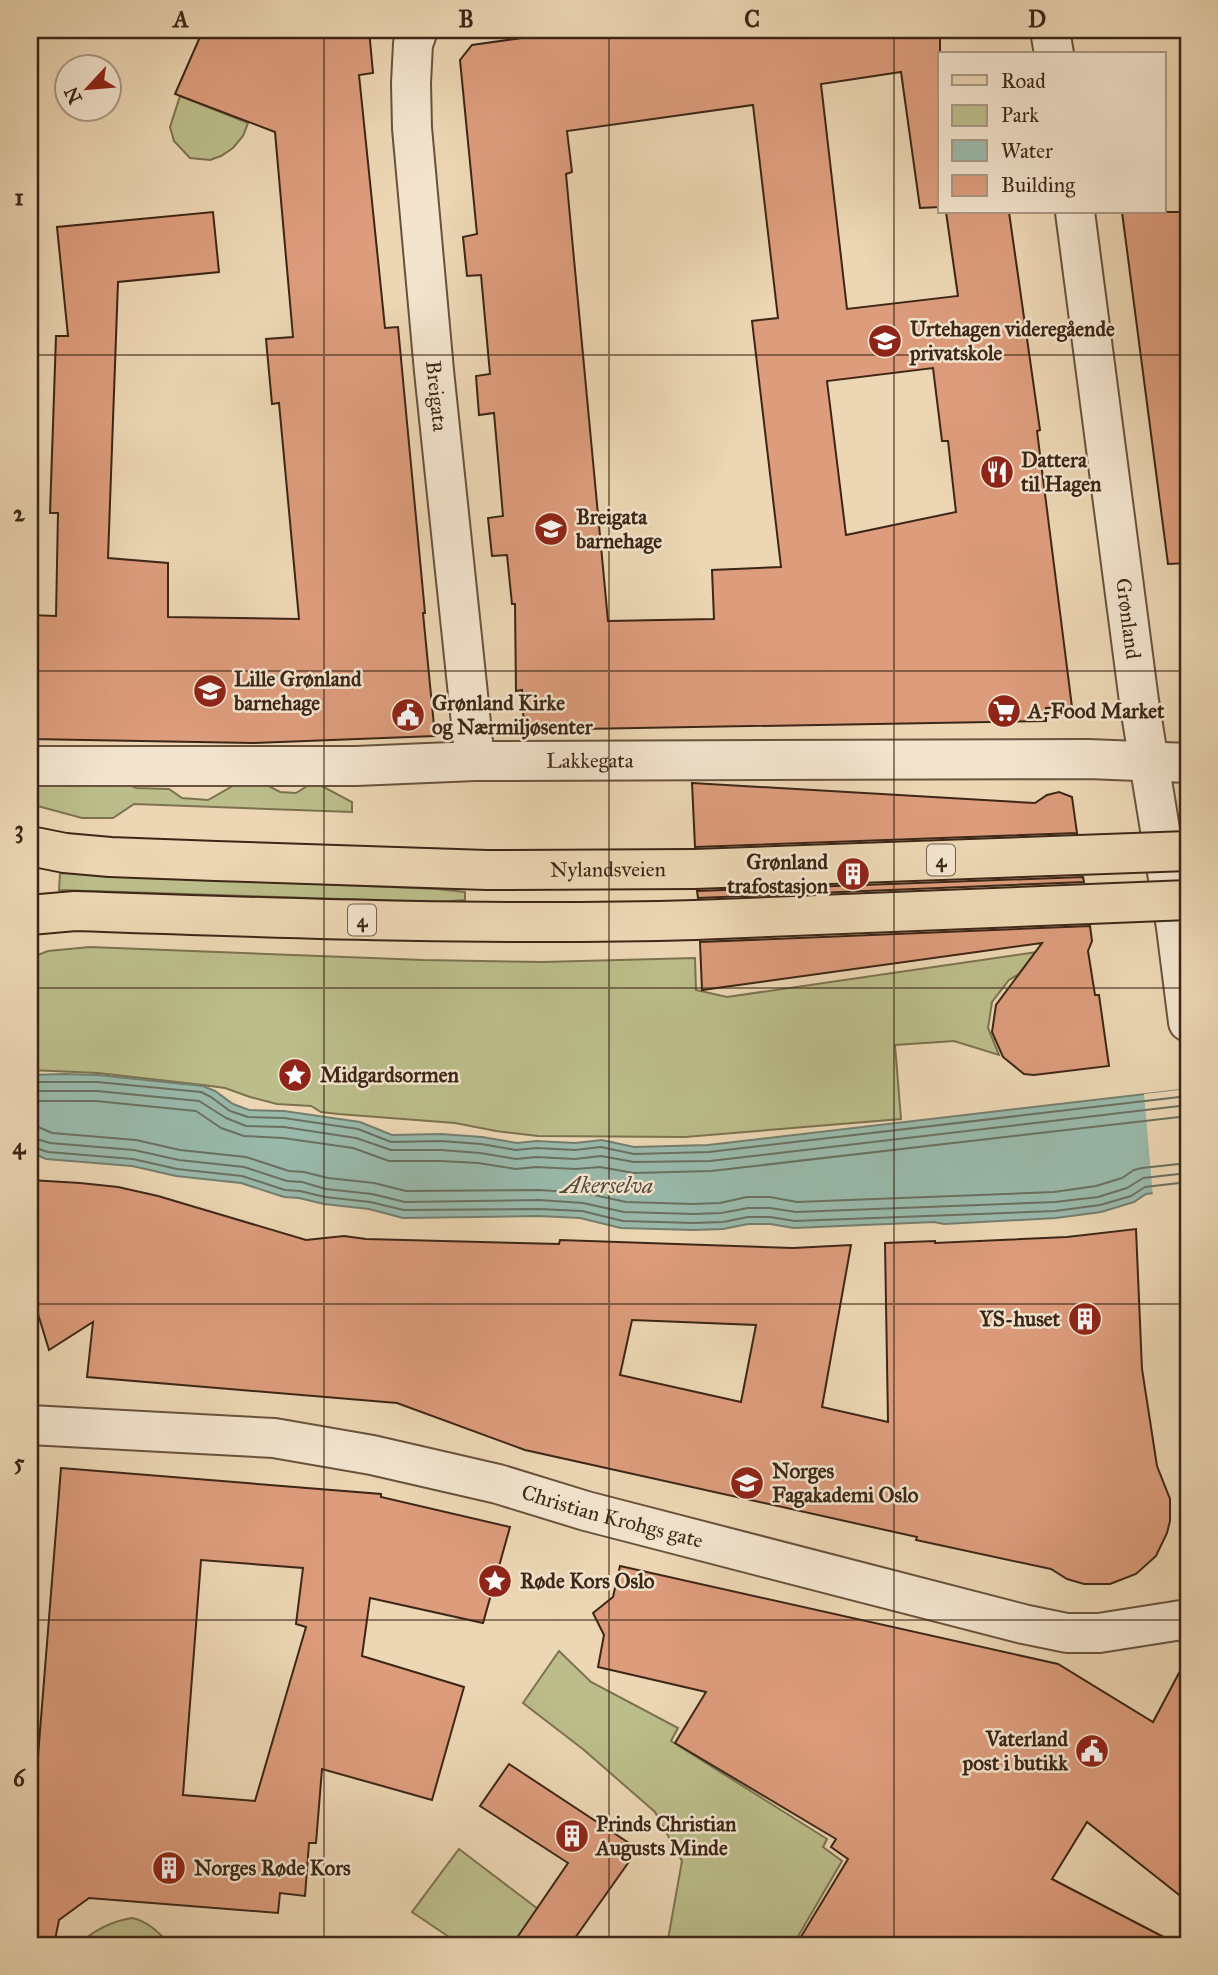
<svg xmlns="http://www.w3.org/2000/svg" width="1218" height="1975" font-family="'IM FELL Great Primer',serif">
	<rect width="100%" height="100%" fill="#ecd6b3"/>
	<filter id="stains"><feTurbulence type="fractalNoise" baseFrequency=".00286" numOctaves="4"/><feColorMatrix values="0 0 0 0 .2 0 0 0 0 .09 0 0 0 0 .02 0 0 0 .5 -.17"/></filter>
	<radialGradient id="worn" r=".72"><stop offset=".6" stop-color="#630" stop-opacity="0"/><stop offset="1" stop-color="#630" stop-opacity=".3"/></radialGradient>
	<g fill="#bbbd8a" stroke="#7c7250" stroke-width="2">
		<polygon points="180,96 248,123 243,136 233,148 221,156 210,160 190,158 174,141 170,127"/>
		<polygon points="30,778 123,782 136,788 169,789 182,798 208,800 238,783 265,784 280,792 296,793 309,785 320,785 352,802 352,812 134,804 113,818 82,818 30,804"/>
		<polygon points="60,873 437,889 465,892 465,900 439,902 59,890"/>
		<polygon points="90,947 423,960 543,962 695,958 696,990 727,997 1037,952 1021,973 1009,980 992,1002 988,1028 999,1055 954,1041 895,1045 901,1119 685,1137 538,1136 496,1131 455,1123 338,1114 321,1112 311,1106 277,1104 250,1097 225,1088 203,1085 98,1073 30,1070 30,958 48,951"/>
		<polygon points="559,1651 591,1682 678,1728 671,1741 827,1839 823,1847 842,1861 793,1945 667,1945 682,1861 655,1812 584,1750 523,1703"/>
		<polygon points="459,1849 538,1909 513,1945 461,1945 412,1912"/>
		<path d="M132,1918c16,3 28,16 39,27h-93c15,-14 34,-24 54,-27z"/>
	</g>
	<polygon fill="#99b9ab" stroke="#747e6f" stroke-width="2" points="64,1074 98,1075 203,1086 215,1091 233,1104 249,1110 284,1111 360,1122 392,1135 441,1134 482,1137 517,1143 536,1141 575,1143 602,1140 634,1147 708,1145 1188,1089 1188,1189 1146,1194 1134,1202 1101,1212 1056,1218 944,1224 934,1222 794,1228 770,1224 748,1224 723,1229 694,1230 621,1228 580,1218 538,1216 403,1218 369,1209 324,1204 299,1198 284,1197 241,1183 176,1176 132,1166 46,1159 30,1152 30,1075"/>
	<polygon fill="#ecd6b3" points="1188,1089 1188,1192 1153,1196 1144,1094"/>
	<g fill="none" stroke-linecap="round" stroke-linejoin="round">
		<g stroke="#6a7060" stroke-width="2">
			<polyline points="30,1082 97,1082 201,1092 211,1097 230,1111 248,1117 284,1118 358,1129 391,1142 441,1141 481,1144 516,1150 536,1148 575,1150 601,1147 634,1154 709,1152 1188,1096"/>
			<polyline points="30,1091 97,1091 199,1101 226,1118 246,1126 284,1127 356,1138 391,1150 441,1150 480,1153 516,1159 536,1157 575,1159 601,1156 634,1162 710,1161 1188,1105"/>
			<polyline points="30,1101 96,1101 196,1111 221,1128 244,1136 283,1138 353,1148 389,1161 441,1161 478,1163 516,1169 536,1167 576,1169 600,1167 634,1173 711,1171 1188,1116"/>
			<polyline points="30,1127 38,1127 52,1133 136,1140 180,1150 246,1157 289,1171 304,1172 328,1178 374,1183 406,1191 539,1190 585,1193 626,1202 693,1204 720,1203 747,1197 770,1197 797,1202 1054,1192 1096,1186 1122,1178 1134,1170 1142,1168 1188,1163"/>
			<polyline points="30,1137 50,1143 134,1150 179,1160 244,1167 287,1181 302,1182 326,1189 372,1194 405,1202 539,1200 583,1203 624,1212 694,1214 721,1213 748,1208 770,1208 796,1212 1055,1202 1098,1197 1127,1188 1143,1178 1188,1173"/>
			<polyline points="30,1146 48,1152 133,1159 177,1169 242,1176 285,1190 300,1191 325,1197 370,1202 404,1210 539,1209 582,1211 623,1221 694,1223 723,1222 748,1217 770,1217 795,1221 1055,1211 1100,1205 1131,1196 1145,1187 1188,1182"/>
		</g>
	</g>
	<g fill="#dd9c7c" stroke="#3c2616" stroke-width="2" fill-rule="evenodd">
		<polygon points="203,30 369,30 373,73 359,75 385,328 398,327 425,613 423,613 435,736 253,743 30,739 30,615 56,616 58,513 50,513 56,336 68,336 57,227 213,212 219,272 118,282 108,558 168,563 168,617 299,619 279,403 272,404 266,339 293,337 275,132 175,94"/>
		<path d="M578,30h362v177l-20,1 -19,-136 -80,12 26,225 111,-13 -12,-84h63l31,218 -3,1 35,276 -26,1v13l-522,9 -2,-40 -6,1 -1,-87h-3l-5,-49 -15,1 -4,-38 15,-2 -9,-103 -15,2 -3,-39 14,-2 -9,-99 -14,1 -4,-39 14,-3 -17,-174 12,-15zM753,105l25,213 -26,3 29,246 -69,3 2,49 -106,2 -42,-447 6,-2 -5,-41zM933,368l9,73h6l8,71 -110,23 -19,-154z"/>
		<polygon points="1122,212 1188,212 1188,563 1168,564"/>
		<polygon points="692,783 1035,803 1047,795 1059,792 1072,797 1077,833 695,847"/>
		<polygon points="1083,877 1084,882 698,898 697,891"/>
		<polygon points="1090,926 1092,941 1088,951 1095,995 1099,995 1109,1066 1034,1075 1024,1074 1003,1057 992,1032 996,1005 1042,943 702,990 700,942"/>
		<path d="M30,1180l50,3 38,4 40,9 148,44 38,-4 22,3 193,5 1,-4 233,8 58,-3 -29,162 66,15 -3,-179 50,-2v2l132,-6 69,-8 6,140 15,97 13,33v22l-3,12 -11,23 -20,18 -26,10h-26l-17,-5 -16,-10 -135,-29 1,-3 -392,-87 -128,-47 -310,-26 6,-55 -44,28 -19,-62zM632,1320l124,5 -15,77 -121,-27z"/>
		<path d="M61,1468l320,26v3l129,30 -27,96 -113,-25 -8,58 102,31 -32,113 -110,-31 -6,74h-7l-4,53 -25,-3 -2,20 -189,-15 -30,22 -5,25h-24v-164h6zM201,1560l102,8 -7,56 10,3 -51,174 -72,-6z"/>
		<polygon points="620,1566 1058,1664 1153,1722 1188,1656 1188,1902 1087,1822 1052,1879 1179,1945 796,1945 848,1859 831,1847 836,1839 675,1743 706,1692 598,1667 604,1635 593,1613 613,1597"/>
		<polygon points="509,1764 638,1849 570,1945 512,1945 568,1863 480,1806"/>
	</g>
	<g fill="none" stroke-linecap="round" stroke-linejoin="round">
		<g stroke="#68523d" stroke-width="42">
			<g id="minor">
				<path id="s1" d="M418,30l-5,14 -2,39 1,45 22,243 41,390"/>
				<polyline points="1050,30 1054,54"/>
				<path id="s2" d="M1075,212l64,489 37,226 12,95"/>
				<path id="s3" d="M30,766h326l119,-5 613,-2 100,4"/>
				<path id="s4" d="M30,1425l244,13 98,17 126,29 88,27 437,113 44,9h32l89,-14"/>
			</g>
		</g>
		<g stroke="#3c2616" stroke-width="42">
			<g id="major">
				<path id="s5" d="M30,846l35,7 45,4 106,4 271,9 207,-1"/>
				<path d="M30,915l45,-4c207,7 413,15 620,9"/>
			</g>
		</g>
		<use href="#minor" stroke="#f3e4ce" stroke-width="38"/>
		<use href="#major" stroke="#ecd6b3" stroke-width="38"/>
		<g stroke="#3c2616" stroke-width="42" stroke-linecap="butt">
			<g id="major-bridge">
				<polyline points="694,869 1188,851"/>
				<polyline points="695,920 1188,900"/>
			</g>
		</g>
		<use href="#major-bridge" stroke="#ecd6b3" stroke-width="38"/>
	</g>
	<path fill="none" stroke="#3c2616" stroke-width="2" stroke-opacity="0.55" d="M324,30v1915M609,30v1915M894,30v1915M30,355h1158M30,671h1158M30,988h1158M30,1304h1158M30,1620h1158"/>
	<defs>
		<g id="school-disc" transform="scale(1.75)"><circle r="9.5" fill="#8f2418" stroke="#f3e4ce"/><path d="M0-5L7-2L0 1L-7-2ZM-4 1L0 2.5L4 1V4Q0 6-4 4Z" fill="#fff"/></g>
		<g id="restaurant-disc" transform="scale(1.75)"><circle r="9.5" fill="#8f2418" stroke="#f3e4ce"/><path d="M-5-6h1v4h1v-4h1v4h1v-4h1v5L-1.5 .5V6h-2V.5L-5-1ZM5-6V6H3V1.5H1.5Q1.5-4 5-6Z" fill="#fff"/></g>
		<g id="supermarket-disc" transform="scale(1.75)"><circle r="9.5" fill="#8f2418" stroke="#f3e4ce"/><path d="M-6-5.5h2.5l.6 2H6L4.5 2H-2.5L-4.4-4H-6ZM-1.5 3.2a1.3 1.3 0 1 0 .1 0ZM3 3.2a1.3 1.3 0 1 0 .1 0Z" fill="#fff"/></g>
		<g id="civic-disc" transform="scale(1.75)"><circle r="9.5" fill="#8f2418" stroke="#f3e4ce"/><path d="M-.6-6.5H3V-4.5H.6V-3L4-1V1h2V6H-6V1h2V-1L-.6-3ZM-1.2 2.5V6h2.4V2.5Z" fill="#fff"/></g>
		<g id="building-disc" transform="scale(1.75)"><circle r="9.5" fill="#8f2418" stroke="#f3e4ce"/><path d="M-4-6H4V6H1V3H-1V6H-4ZM-2.5-4.3h1.7v1.8h-1.7ZM.8-4.3h1.7v1.8H.8ZM-2.5-1h1.7V.8h-1.7ZM.8-1h1.7V.8H.8Z" fill="#fff"/></g>
		<g id="sight-disc" transform="scale(1.75)"><circle r="9.5" fill="#8f2418" stroke="#f3e4ce"/><path d="M0-6L1.8-2.2L6-1.7L2.9 1.2L3.7 5.4L0 3.3L-3.7 5.4L-2.9 1.2L-6-1.7L-1.8-2.2Z" fill="#fff"/></g>
	</defs>
	<g fill-rule="evenodd">
		<use href="#school-disc" x="885" y="341"/>
		<use href="#restaurant-disc" x="997" y="472"/>
		<use href="#school-disc" x="551" y="529"/>
		<use href="#school-disc" x="210" y="691"/>
		<use href="#supermarket-disc" x="1004" y="711"/>
		<use href="#civic-disc" x="408" y="715"/>
		<use href="#building-disc" x="853" y="874"/>
		<use href="#sight-disc" x="295" y="1075"/>
		<use href="#building-disc" x="1085" y="1319"/>
		<use href="#school-disc" x="747" y="1483"/>
		<use href="#sight-disc" x="495" y="1581"/>
		<use href="#civic-disc" x="1092" y="1751"/>
		<use href="#building-disc" x="572" y="1836"/>
		<use href="#building-disc" x="169" y="1868"/>
	</g>
	<g text-anchor="middle" stroke-width="5" stroke-linejoin="round" paint-order="stroke">
		<g fill="#f3e4ce" stroke="#735f4d" stroke-width="2">
			<rect x="927" y="844.5" width="28" height="31" rx="5"/>
			<rect x="348" y="904.5" width="28" height="31" rx="5"/>
		</g>
		<g font-size="19" font-weight="bold" fill="#3c2616">
			<text x="941" y="867">4</text>
			<text x="362" y="927">4</text>
		</g>
		<g font-size="21" font-weight="bold" fill="#3c2616" stroke="#f3e4ce" text-anchor="start">
			<text x="910" y="336">Urtehagen videregående<tspan x="910" dy="24">privatskole</tspan></text>
			<text x="1021" y="467">Dattera<tspan x="1021" dy="24">til Hagen</tspan></text>
			<text x="576" y="524">Breigata<tspan x="576" dy="24">barnehage</tspan></text>
			<text x="234" y="686">Lille Grønland<tspan x="234" dy="24">barnehage</tspan></text>
			<text x="432" y="710">Grønland Kirke<tspan x="432" dy="24">og Nærmiljøsenter</tspan></text>
			<text x="1028" y="718">A-Food Market</text>
			<text x="828" y="869" text-anchor="end">Grønland<tspan x="828" dy="24">trafostasjon</tspan></text>
			<text x="320" y="1082">Midgardsormen</text>
			<text x="1060" y="1326" text-anchor="end">YS-huset</text>
			<text x="772" y="1478">Norges<tspan x="772" dy="24">Fagakademi Oslo</tspan></text>
			<text x="520" y="1588">Røde Kors Oslo</text>
			<text x="1068" y="1746" text-anchor="end">Vaterland<tspan x="1068" dy="24">post i butikk</tspan></text>
			<text x="596" y="1831">Prinds Christian<tspan x="596" dy="24">Augusts Minde</tspan></text>
			<text x="194" y="1875">Norges Røde Kors</text>
		</g>
		<g font-size="21" fill="#3c2616" stroke="#f3e4ce">
			<text dy="7" stroke="none"><textPath href="#s1" startOffset="368">Breigata</textPath></text>
			<text dy="7" stroke="none"><textPath href="#s2" startOffset="410">Grønland</textPath></text>
			<text dy="7" stroke="none"><textPath href="#s3" startOffset="560">Lakkegata</textPath></text>
			<text dy="7" stroke="none"><textPath href="#s5" startOffset="579">Nylandsveien</textPath></text>
			<text dy="7" stroke="none"><textPath href="#s4" startOffset="592">Christian Krohgs gate</textPath></text>
		</g>
		<g font-size="23" font-style="italic" fill="#534b3b" stroke="#f3e4ce">
			<text x="607" y="1193">Akerselva</text>
		</g>
	</g>
	<rect width="1218" height="1975" fill="none" stroke="#ecd6b3" stroke-width="77"/>
	<rect x="938" y="52" width="228" height="161" fill="#f3e4ce" stroke="#aa9884" stroke-width="2"/>
	<rect x="952" y="75" width="35" height="10" fill="#ecd6b3" stroke="#aa9884" stroke-width="2"/>
	<text x="1001" y="88" font-size="21" fill="#3c2616">Road</text>
	<rect x="952" y="105" width="35" height="21" fill="#bbbd8a" stroke="#aa9884" stroke-width="2"/>
	<text x="1001" y="122" font-size="21" fill="#3c2616">Park</text>
	<rect x="952" y="140" width="35" height="21" fill="#99b9ab" stroke="#aa9884" stroke-width="2"/>
	<text x="1001" y="158" font-size="21" fill="#3c2616">Water</text>
	<rect x="952" y="175" width="35" height="21" fill="#dd9c7c" stroke="#aa9884" stroke-width="2"/>
	<text x="1001" y="192" font-size="21" fill="#3c2616">Building</text>
	<g transform="translate(88 88) rotate(244)"><circle r="33" fill="#f3e4ce" stroke="#aa9884" stroke-width="2"/>
	<path d="M0-5L12 26L0 18L-12 26Z" fill="#8f2418"/>
	<text y="-10" font-size="19" font-weight="bold" text-anchor="middle" fill="#3c2616">N</text>
	</g>
	<rect x="38" y="38" width="1142" height="1899" fill="none" stroke="#3c2616" stroke-width="2.5"/>
	<g font-size="23" text-anchor="middle" font-weight="bold" fill="#3c2616">
		<text x="181" y="27">A</text>
		<text x="466" y="27">B</text>
		<text x="752" y="27">C</text>
		<text x="1037" y="27">D</text>
		<text x="19" y="205">1</text>
		<text x="19" y="521">2</text>
		<text x="19" y="837">3</text>
		<text x="19" y="1154">4</text>
		<text x="19" y="1470">5</text>
		<text x="19" y="1786">6</text>
	</g>
	<rect width="100%" height="100%" filter="url(#stains)"/>
	<rect width="100%" height="100%" fill="url(#worn)"/>
</svg>
